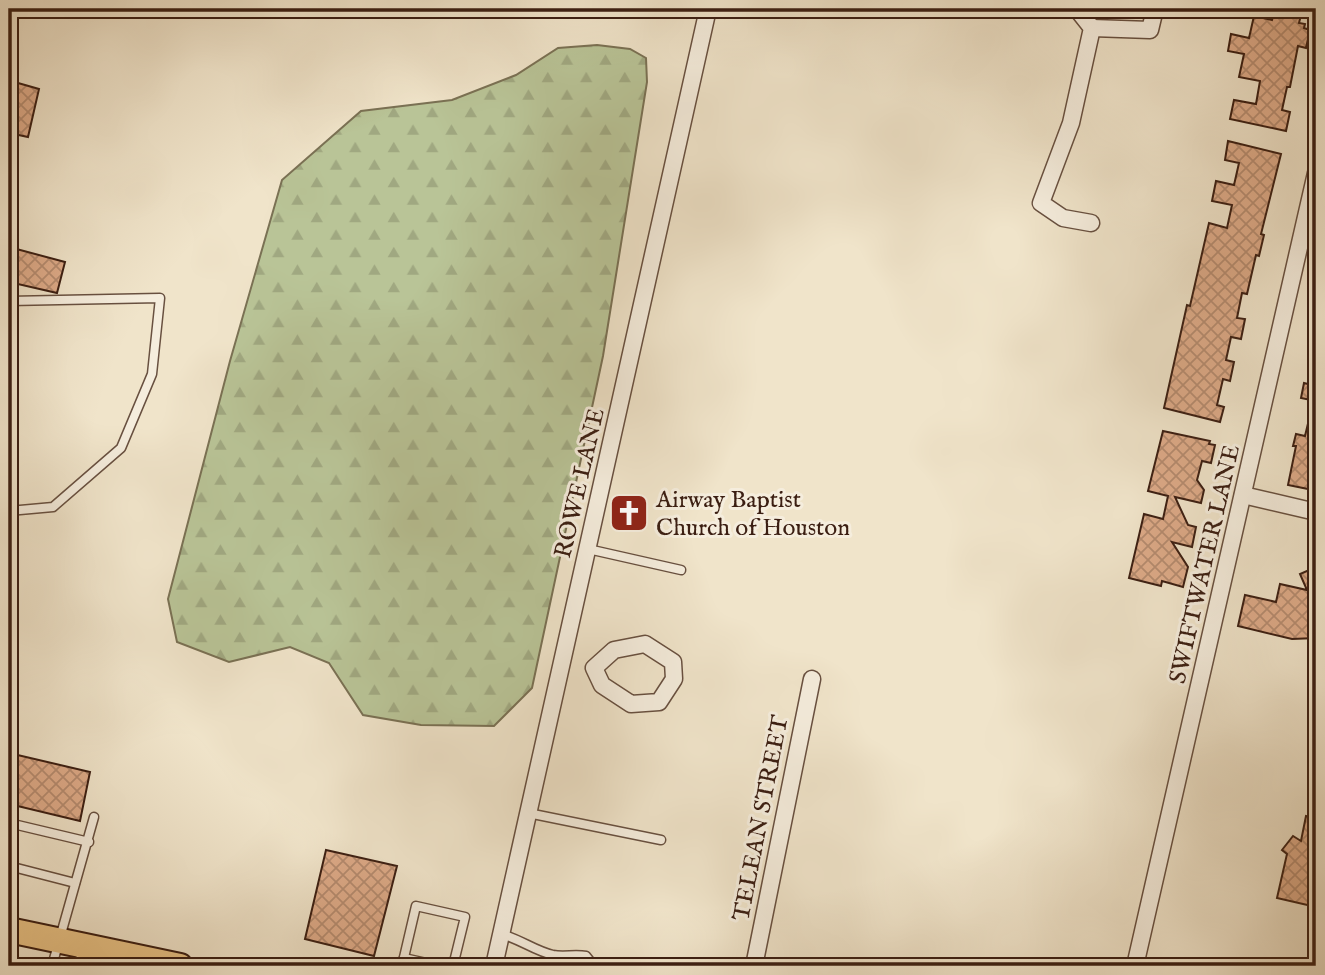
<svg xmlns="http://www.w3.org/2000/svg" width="1325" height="975" font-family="'IM FELL English',serif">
	<defs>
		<pattern id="forest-firs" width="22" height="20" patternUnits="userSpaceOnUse" patternTransform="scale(1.75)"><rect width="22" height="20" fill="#b9c497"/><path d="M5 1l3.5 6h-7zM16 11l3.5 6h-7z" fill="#a0a881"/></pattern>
		<pattern id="building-cross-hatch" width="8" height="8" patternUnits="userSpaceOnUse" patternTransform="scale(1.75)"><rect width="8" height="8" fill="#deab89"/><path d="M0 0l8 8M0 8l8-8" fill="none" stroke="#b58b6f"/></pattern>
	</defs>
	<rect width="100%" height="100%" fill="#f0e4ca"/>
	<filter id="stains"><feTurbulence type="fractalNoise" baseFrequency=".00286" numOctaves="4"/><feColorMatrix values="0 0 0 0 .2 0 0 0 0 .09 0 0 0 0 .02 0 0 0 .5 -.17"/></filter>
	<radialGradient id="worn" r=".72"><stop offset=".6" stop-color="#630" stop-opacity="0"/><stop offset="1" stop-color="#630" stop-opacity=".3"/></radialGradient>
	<polygon fill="url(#forest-firs)" stroke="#7a7154" stroke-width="2" points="597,45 630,49 646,58 647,82 603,356 532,688 494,726 421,725 363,715 329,663 290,647 229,662 177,642 168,599 230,361 282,180 361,111 452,100 516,75 558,48"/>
	<g fill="url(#building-cross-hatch)" stroke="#3b1e12" stroke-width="2">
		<polygon points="1275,10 1301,15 1299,23 1305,24 1304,28 1310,30 1306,48 1298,46 1290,87 1287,87 1282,110 1290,112 1286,131 1230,119 1234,100 1256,104 1260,81 1239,77 1244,54 1228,51 1231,34 1249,38 1254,16 1272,20"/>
		<polygon points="18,83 39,89 28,137 9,133 9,96 12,97"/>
		<polygon points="1228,141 1281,154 1261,234 1264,235 1259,256 1256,255 1247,294 1242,293 1237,318 1245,319 1241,339 1231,337 1226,360 1234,362 1230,381 1223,379 1217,405 1224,407 1220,422 1164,408 1187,305 1190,306 1209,223 1227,228 1232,205 1212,201 1216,181 1234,185 1239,163 1225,160"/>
		<polygon points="9,247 65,262 57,293 9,282"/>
		<polygon points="1304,383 1316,386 1316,401 1301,398"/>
		<polygon points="1311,411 1316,411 1316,483 1314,483 1313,490 1288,485 1296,446 1293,446 1296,434 1305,436"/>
		<polygon points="1163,431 1210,441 1209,444 1215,445 1211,463 1202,461 1197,480 1204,490 1201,503 1175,497 1188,525 1196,527 1192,547 1172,542 1188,567 1183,587 1162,581 1161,586 1129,578 1144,514 1163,519 1168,496 1148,491"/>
		<polygon points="1316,567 1316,638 1292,639 1238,626 1245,595 1276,602 1280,584 1307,590 1300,574"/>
		<polygon points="9,753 90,772 80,821 9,804"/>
		<polygon points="1306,816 1316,818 1316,876 1313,888 1316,889 1316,907 1277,898 1287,854 1282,850 1293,836 1301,841"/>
		<polygon points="326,850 397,866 374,956 305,939"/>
	</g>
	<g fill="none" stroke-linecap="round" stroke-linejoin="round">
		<g stroke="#685040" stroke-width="11">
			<g id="service">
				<polyline points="1023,9 1024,10"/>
				<polyline points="9,301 160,298 152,374 121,448 53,507 9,511"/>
				<polyline points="588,549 681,570"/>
				<polyline points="528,813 661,840"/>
				<polyline points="9,823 89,842"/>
				<polyline points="9,866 75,883"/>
				<path d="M501,934c19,5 34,17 52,21 11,2 22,-1 33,1l8,10"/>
				<polyline points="404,958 440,966"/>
				<polyline points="52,966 94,817"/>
				<polyline points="79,966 82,950"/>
				<polyline points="402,966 416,906 465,917 453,966"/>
			</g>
		</g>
		<g stroke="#685040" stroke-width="19">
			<g id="minor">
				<polyline points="1077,9 1092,28 1071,123 1041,203 1063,218 1091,223"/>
				<polyline points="1092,28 1150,30 1155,9"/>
				<polyline points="1243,495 1316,512"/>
				<polygon points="645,644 673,662 674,679 659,702 631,704 602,685 594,668 614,650"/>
				<polyline points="494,966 708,9"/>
				<polyline points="754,966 812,679"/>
				<polyline points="1135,966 1316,173"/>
			</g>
		</g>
		<g stroke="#3b1e12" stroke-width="28">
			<polyline id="primary" points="9,930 180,966"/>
		</g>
		<use href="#service" stroke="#f5eddd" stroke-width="8"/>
		<use href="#minor" stroke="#f5eddd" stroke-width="16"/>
		<use href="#primary" stroke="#e8c285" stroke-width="24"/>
	</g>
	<defs>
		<g id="church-square" transform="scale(2.0125)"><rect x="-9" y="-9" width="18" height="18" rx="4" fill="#8f2418" stroke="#f5eddd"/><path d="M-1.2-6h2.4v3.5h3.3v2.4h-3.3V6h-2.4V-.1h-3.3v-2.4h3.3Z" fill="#fff"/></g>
	</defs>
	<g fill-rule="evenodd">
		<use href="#church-square" x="629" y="513"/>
	</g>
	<g text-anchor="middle" stroke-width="6" stroke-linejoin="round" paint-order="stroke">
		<g font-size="24" fill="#3b1e12" stroke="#f5eddd">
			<text transform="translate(579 483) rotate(-77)" y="8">ROWE LANE</text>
			<text transform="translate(1204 564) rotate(-77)" y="8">SWIFTWATER LANE</text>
			<text transform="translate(760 818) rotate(-79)" y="8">TELEAN STREET</text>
		</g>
		<g font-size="24" fill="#3b1e12" stroke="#f5eddd" text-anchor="start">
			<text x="656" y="507">Airway Baptist<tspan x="656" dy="28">Church of Houston</tspan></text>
		</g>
	</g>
	<rect width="1325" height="975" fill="none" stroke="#f0e4ca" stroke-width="35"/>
	<rect x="10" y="10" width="1304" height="954" fill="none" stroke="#3b1e12" stroke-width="3.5"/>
	<rect x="18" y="18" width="1290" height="940" fill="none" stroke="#3b1e12" stroke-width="2"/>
	<rect width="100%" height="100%" filter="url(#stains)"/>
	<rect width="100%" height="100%" fill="url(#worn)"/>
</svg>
